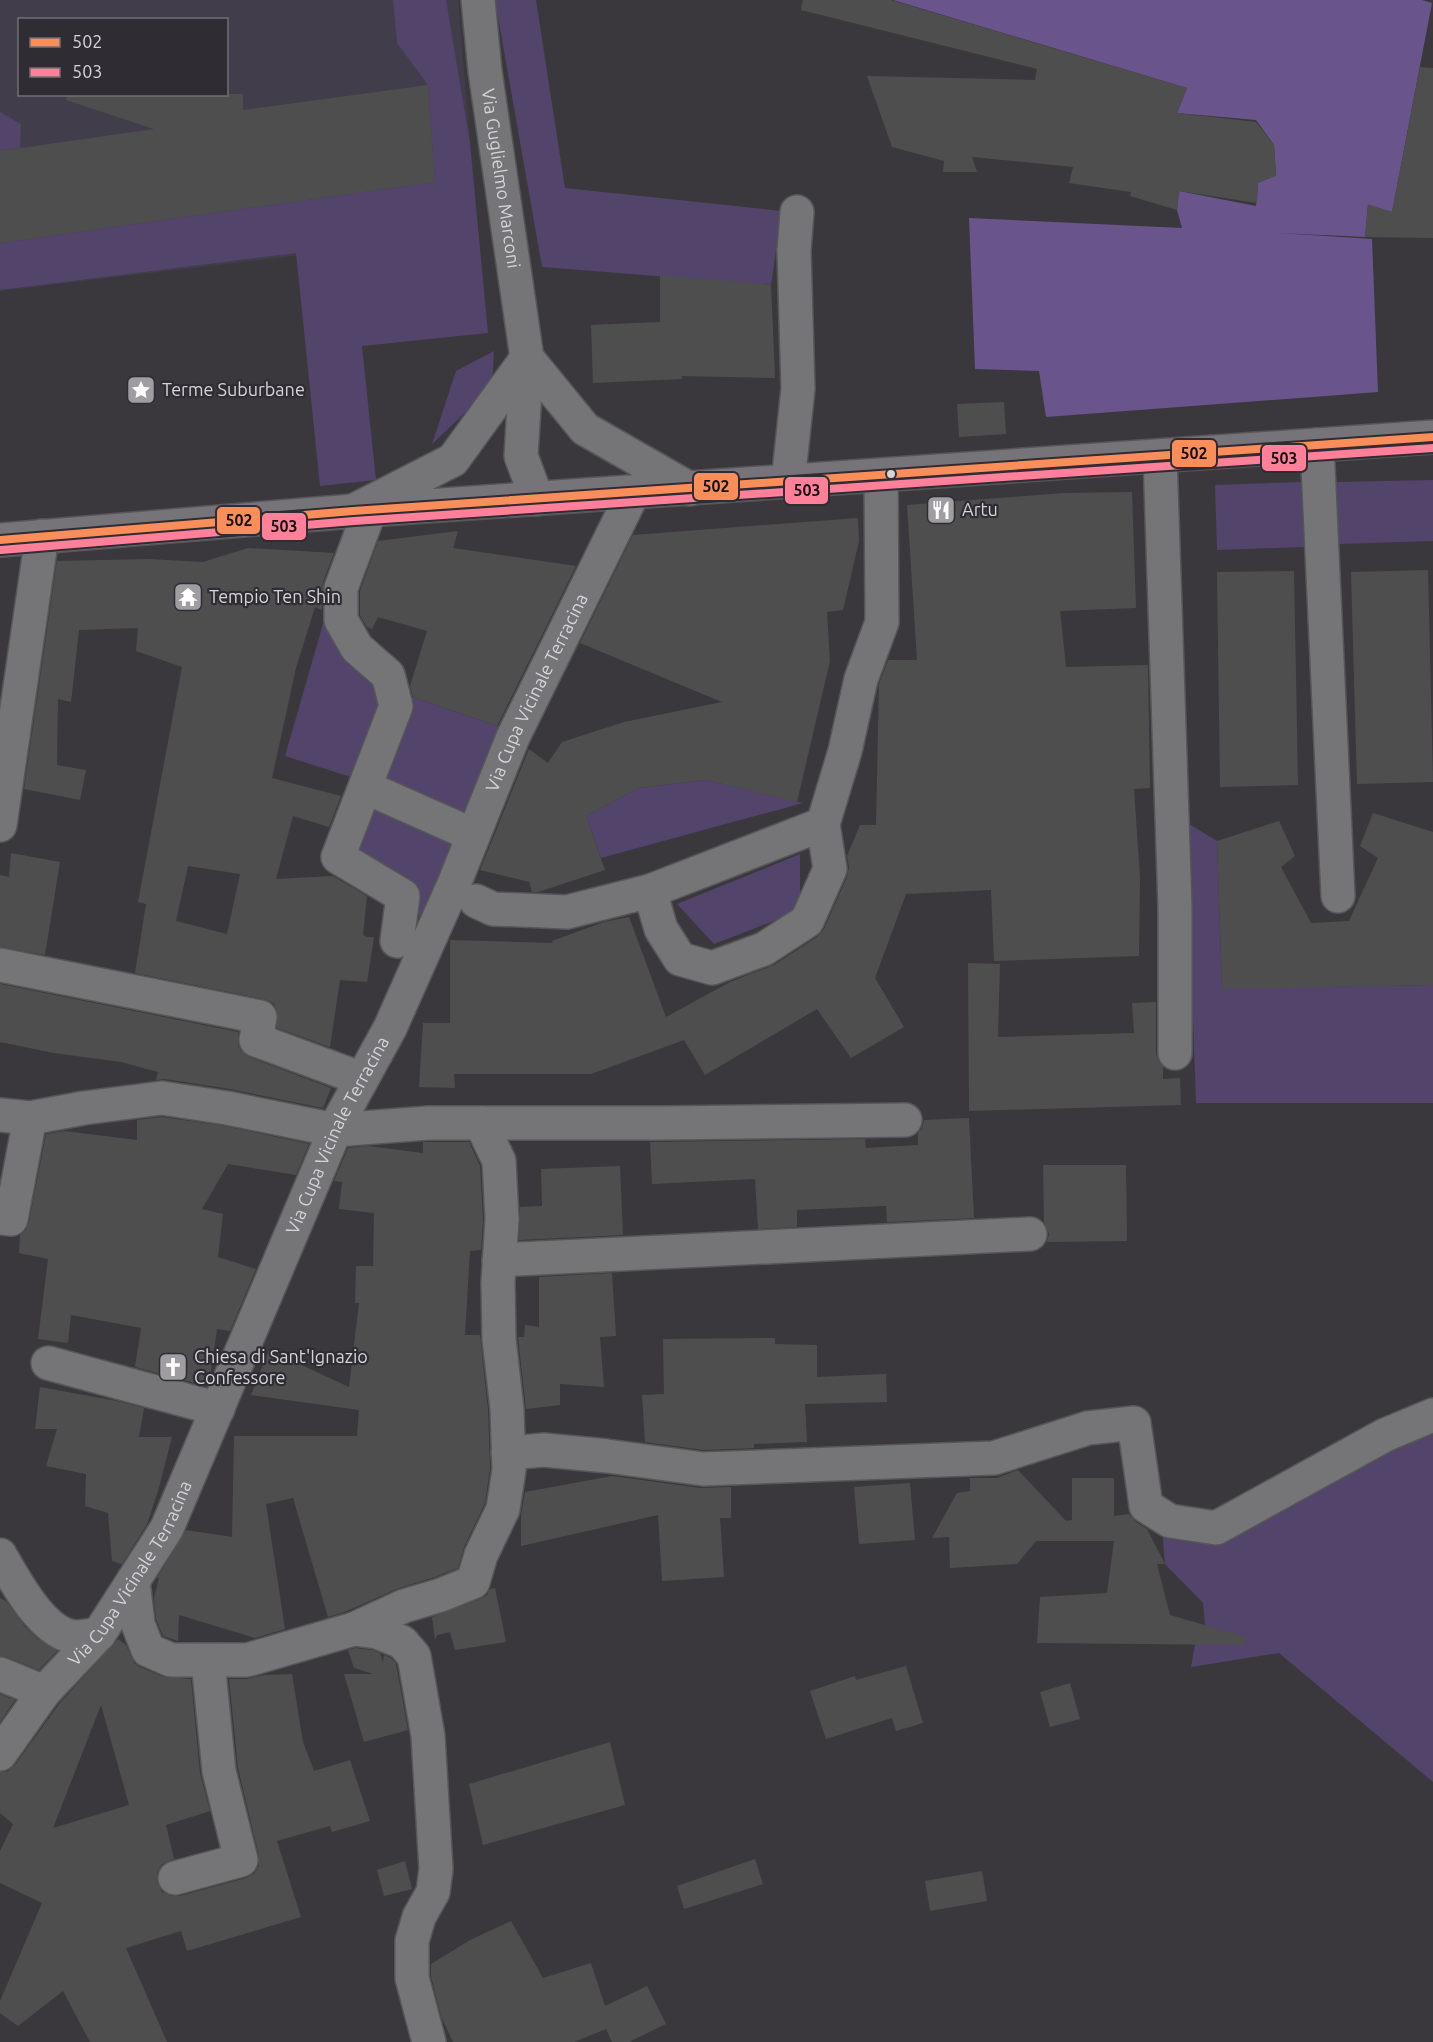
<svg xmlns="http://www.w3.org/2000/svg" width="1433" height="2042" font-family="Ubuntu,sans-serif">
	<rect width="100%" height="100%" fill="#3a383c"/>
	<path fill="#423d4a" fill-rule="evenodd" d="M0,0h458l20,234 -478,57zM20,20h206v74h-206z"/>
	<g fill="#53446c">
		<polygon points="393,0 446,0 470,143 488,333 362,346 376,480 320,486 296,253 0,290 0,243 435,182 428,85 397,43"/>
		<polygon points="495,0 536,0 565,188 782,211 771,285 542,267"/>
		<polygon points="0,112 21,124 20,148 0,151"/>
		<polygon points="494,351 492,387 432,444 456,371"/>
		<polygon points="1433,480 1433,541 1338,544 1336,482"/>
		<polygon points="1301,482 1304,547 1217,550 1215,485"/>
		<polygon points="325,617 379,685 384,701 354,778 285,756"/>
		<polygon points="407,695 503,728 464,818 379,781"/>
		<polygon points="706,780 803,803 601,858 586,816 638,788"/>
		<polygon points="371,801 457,840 421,930 415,886 347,853"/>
		<polygon points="1186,822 1217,841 1222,988 1433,985 1433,1103 1196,1103"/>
		<polygon points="800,854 800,911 714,944 677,904"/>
		<polygon points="1433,1426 1433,1782 1279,1653 1191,1667 1195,1644 1205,1625 1203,1603 1165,1564 1162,1529 1229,1539"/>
	</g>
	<polygon fill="#69558b" points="893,0 1422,0 1432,3 1392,212 1368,205 1365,237 1279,233 1372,239 1378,392 1046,417 1039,371 975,369 969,218 1182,228 1177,210 1179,191 1256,206 1258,183 1276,175 1274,145 1256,120 1177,113 1187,88"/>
	<g fill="#4f4e4f" fill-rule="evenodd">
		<polygon points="803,0 891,0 1187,88 1177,113 1256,122 1274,145 1276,176 1258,183 1257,203 1179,191 1177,210 1130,196 1131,192 1069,183 1073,167 972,157 977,172 943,172 944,161 892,147 867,76 1035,80 1037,69 801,10"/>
		<polygon points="1420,67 1433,68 1433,238 1365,237 1368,204 1392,212"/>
		<polygon points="428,85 435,182 0,243 0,151 154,129 66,100 67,94 243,94 243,110"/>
		<polygon points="660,275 771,285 775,378 682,376 682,379 593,383 591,325 660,322"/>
		<polygon points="1004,402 1006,434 959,437 957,404"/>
		<polygon points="1132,492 1136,608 1060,611 1066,667 1148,665 1150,788 1134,789 1140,877 1139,956 994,961 991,890 906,894 875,978 904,1027 851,1058 817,1009 705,1075 684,1040 591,1074 454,1074 455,1088 419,1087 423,1023 450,1023 450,940 553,943 552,941 604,922 629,917 666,1017 730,982 774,965 817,937 824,929 847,877 849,867 847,856 860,825 876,825 879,684 888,660 917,660 907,505 1064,493"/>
		<polygon points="858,518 859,541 843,610 827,612 830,661 797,802 706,780 638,788 586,816 605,870 538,892 532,892 529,882 480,870 529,749 548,763 562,742 624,722 722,702 580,643 633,535"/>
		<polygon points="458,531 453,548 576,566 497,726 413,697 410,686 427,631 378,617 372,629 367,627 360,615 360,591 378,541"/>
		<path d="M248,548l86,5 -11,29 -1,28 -7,-3 -19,61 -24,110 69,18 -12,31 -36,-11 -17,63 57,-3 34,20 -4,39 4,2h7l-7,45 -27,-2 -10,67 -53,-19v-18l-4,-7 -9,-4 -129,-26 11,-69 -8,-2 44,-235 -46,-16 2,-23 -59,2 -8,72 -13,-3 -1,66 29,5 -6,30 -56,-11 33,-228 92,-2 54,3zM188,866l52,8 -13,60 -51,-13z"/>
		<polygon points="1428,570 1433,782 1357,784 1351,572"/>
		<polygon points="1294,571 1298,785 1220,787 1217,572"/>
		<polygon points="1373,813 1433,832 1433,985 1222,989 1217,841 1279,821 1295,856 1281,867 1311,923 1349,921 1378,858 1360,846"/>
		<polygon points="11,853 60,862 45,955 0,947 0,875 9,877"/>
		<polygon points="968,963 1000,964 998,1037 1134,1033 1132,1003 1156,1002 1156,1054 1159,1062 1163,1066 1163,1079 1180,1078 1181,1105 969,1111"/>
		<polygon points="0,984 238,1032 238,1046 242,1052 249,1057 331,1088 323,1108 230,1089 165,1079 156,1080 158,1072 121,1062 54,1053 0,1042"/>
		<polygon points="162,1117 224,1126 309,1144 296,1175 228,1164 202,1209 223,1214 218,1257 256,1269 230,1331 217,1329 210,1377 206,1386 135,1367 141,1328 71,1315 68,1343 38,1339 48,1259 19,1253 20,1235 26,1230 29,1222 46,1134 64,1131 137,1140 137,1120"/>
		<polygon points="969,1118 974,1218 887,1222 886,1206 797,1210 797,1227 758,1229 755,1179 652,1184 650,1142 865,1139 866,1148 918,1145 918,1133 922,1129 924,1120"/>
		<polygon points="423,1142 469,1142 480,1166 483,1219 481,1250 470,1251 465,1335 480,1335 488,1410 490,1469 485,1503 464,1547 458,1568 435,1577 399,1588 347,1611 328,1617 293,1498 266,1504 285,1629 255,1638 179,1615 178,1641 163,1636 156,1619 154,1598 159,1578 157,1578 186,1530 232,1537 234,1436 357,1436 359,1410 251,1395 269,1350 349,1387 359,1303 355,1303 356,1266 373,1266 374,1213 339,1209 342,1182 334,1181 348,1148 368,1146 423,1153"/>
		<polygon points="1043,1165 1126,1165 1127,1241 1047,1242 1049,1234 1044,1222"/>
		<polygon points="620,1166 623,1235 519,1240 520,1207 542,1206 541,1169"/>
		<polygon points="612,1273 616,1336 600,1337 604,1387 560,1384 560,1405 526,1409 518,1337 524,1337 525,1325 539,1327 539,1277"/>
		<polygon points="775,1338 775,1344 817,1345 817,1377 886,1374 887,1402 805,1404 807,1442 754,1444 754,1448 704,1450 645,1442 642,1395 664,1394 663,1339"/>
		<polygon points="40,1387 117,1401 144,1408 139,1437 172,1437 158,1491 147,1524 122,1564 112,1561 108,1513 85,1506 86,1474 46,1466 57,1429 35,1429"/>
		<polygon points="1018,1470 1066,1521 1072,1520 1072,1478 1114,1478 1114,1516 1129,1514 1136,1522 1147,1529 1165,1564 1157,1564 1170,1615 1246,1637 1244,1645 1037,1643 1040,1597 1107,1593 1114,1541 1036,1541 1017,1564 950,1568 949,1537 932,1538 957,1493 970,1491 970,1478 997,1478"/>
		<polygon points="612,1476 700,1488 731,1487 731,1518 720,1518 724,1577 662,1581 658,1515 521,1546 521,1515 525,1492"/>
		<polygon points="910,1483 915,1540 859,1544 854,1487"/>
		<polygon points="495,1588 506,1642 455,1650 450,1632 437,1635 435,1640 432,1617 480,1599 487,1595 490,1589"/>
		<polygon points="0,1598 6,1601 26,1628 39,1640 57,1651 39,1670 7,1657 0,1656"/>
		<path d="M118,1639l8,6 8,18 6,4 24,10 27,2 9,94 10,38 -44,14 8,34 -12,5 -5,9v9l5,10 9,4h9l66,-18 8,-4 5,-8v-10l-21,-88 -9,-89h18l17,-4 28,-1 11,68 11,29 36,-11 20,61 -38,11 -2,-6 -53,15 24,76 -114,34 -6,-20 -55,17 41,94h-77l-27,-51 -45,35 -18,-13v-12l42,-98 -42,-20v-32l13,-27 -13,-11v-41l8,-1 7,-6 44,-61zM101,1705l28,100 -76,23z"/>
		<polygon points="355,1648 372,1650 380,1653 383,1662 384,1655 391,1658 396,1664 408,1730 364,1742 344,1674 373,1674 354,1668 348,1650"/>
		<polygon points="906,1666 923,1723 896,1731 892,1718 826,1739 810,1691 855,1676 856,1680"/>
		<polygon points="1070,1683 1080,1719 1050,1727 1040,1692"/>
		<polygon points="0,1694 15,1700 0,1722"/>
		<polygon points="610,1742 625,1805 483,1845 469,1784"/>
		<polygon points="755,1859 763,1884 684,1909 677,1886"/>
		<polygon points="405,1861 412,1889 384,1896 377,1870"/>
		<polygon points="982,1871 987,1901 930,1911 925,1881"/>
		<polygon points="511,1921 543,1978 591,1963 605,2006 647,1986 666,2024 629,2042 612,2042 606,2029 574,2042 453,2042 441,2016 431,1976 431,1964 472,1939"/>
	</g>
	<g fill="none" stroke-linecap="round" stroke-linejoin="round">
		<g stroke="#565557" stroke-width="36">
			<g id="minor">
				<path id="s1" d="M478,0l7,71 42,287 -6,98 16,43"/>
				<polyline points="527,358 585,429 690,489"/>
				<polyline points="1317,445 1338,896"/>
				<polyline points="1160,456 1175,908 1175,1053"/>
				<polyline points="788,482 798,389 794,250 797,212"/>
				<polyline points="370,510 341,588 341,620 357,648 388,675 396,706 338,857 403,896 397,941"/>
				<polyline points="353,511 453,460 527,358"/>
				<polyline points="365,787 473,835"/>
				<polyline points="823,824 830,869 807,921 764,949 712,968 680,959 661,929 650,891 823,824 845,751 861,679 882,622 881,476"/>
				<polyline points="0,825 42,536"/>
				<polyline points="476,901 493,909 567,912 650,891"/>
				<polyline points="0,965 260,1017 256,1040 362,1079"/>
				<polyline points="0,1115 30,1118"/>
				<polyline points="0,1218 11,1219 30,1118 84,1108 162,1098 227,1108 335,1130 428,1123 663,1123 905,1120"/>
				<polyline points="499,1260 1030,1234"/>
				<polyline points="48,1363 218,1409"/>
				<polyline points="508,1453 544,1450 607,1456 703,1469 994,1458 1088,1428 1134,1423 1146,1506 1170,1521 1216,1528 1385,1435 1433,1415"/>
				<path d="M0,1555c15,25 42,79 75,82 8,0 17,-2 24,-3"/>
				<polyline points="133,1581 138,1624 148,1650 171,1660 247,1660 354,1629 377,1632 402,1642 414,1656 428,1736 436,1869 433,1892 419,1917 412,1941 412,1978 429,2042"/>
				<polyline points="354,1629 404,1606 441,1595 473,1582 481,1555 503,1509 509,1470 507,1409 499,1339 498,1283 502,1219 499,1161 481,1123"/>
				<polyline points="0,1674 44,1692"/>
				<path id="s2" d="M0,1754l44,-62 55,-58 68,-106 172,-407 51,-93 64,-144 59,-147 120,-244"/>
				<polyline points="175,1878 241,1860 219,1771 208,1661"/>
			</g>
		</g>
		<g stroke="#565557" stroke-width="36">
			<polyline id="major" points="0,540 353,511 1433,437"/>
		</g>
		<use href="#minor" stroke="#757476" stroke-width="33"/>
		<use href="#major" stroke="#767478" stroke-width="33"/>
		<g stroke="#2f2c34" stroke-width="12">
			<polyline id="bus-1" points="0,540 353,511 1433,437"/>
		</g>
		<g stroke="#2f2c34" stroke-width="12">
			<polyline id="bus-2" points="1,550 354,521 1433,448"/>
		</g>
		<use href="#bus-1" stroke="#fa8e5a" stroke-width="8"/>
		<use href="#bus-2" stroke="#ff8098" stroke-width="8"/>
	</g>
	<defs>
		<g id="sight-square" transform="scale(1.5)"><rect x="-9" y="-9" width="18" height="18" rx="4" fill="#9f9da2" stroke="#2f2c34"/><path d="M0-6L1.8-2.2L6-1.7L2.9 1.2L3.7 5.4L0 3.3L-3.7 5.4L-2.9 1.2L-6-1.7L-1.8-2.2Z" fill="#fff"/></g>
		<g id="restaurant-square" transform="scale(1.5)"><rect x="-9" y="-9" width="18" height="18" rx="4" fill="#9f9da2" stroke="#2f2c34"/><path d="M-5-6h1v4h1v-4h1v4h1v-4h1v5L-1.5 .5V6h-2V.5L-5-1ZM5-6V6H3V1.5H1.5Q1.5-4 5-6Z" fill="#fff"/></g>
		<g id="temple-square" transform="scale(1.5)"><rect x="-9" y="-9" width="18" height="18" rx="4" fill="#9f9da2" stroke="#2f2c34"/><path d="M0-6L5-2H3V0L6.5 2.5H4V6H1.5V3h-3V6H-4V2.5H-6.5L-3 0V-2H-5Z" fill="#fff"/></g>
		<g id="church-square" transform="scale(1.5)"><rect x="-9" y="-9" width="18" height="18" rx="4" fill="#9f9da2" stroke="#2f2c34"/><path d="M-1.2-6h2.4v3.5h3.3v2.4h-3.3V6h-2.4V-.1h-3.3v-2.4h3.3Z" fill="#fff"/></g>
	</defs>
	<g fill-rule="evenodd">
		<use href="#sight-square" x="141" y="390"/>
		<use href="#restaurant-square" x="941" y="510"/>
		<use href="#temple-square" x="188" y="597"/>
		<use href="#church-square" x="173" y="1367"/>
	</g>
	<circle fill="#d5d4d9" stroke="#2f2c34" stroke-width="2" cx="891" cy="474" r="5"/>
	<g text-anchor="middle" stroke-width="4.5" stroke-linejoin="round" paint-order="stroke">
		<g font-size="18" fill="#d5d4d9" stroke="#2f2c34">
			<text dy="6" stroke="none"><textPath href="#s1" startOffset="180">Via Guglielmo Marconi</textPath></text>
			<text dy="6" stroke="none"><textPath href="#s2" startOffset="1196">Via Cupa Vicinale Terracina</textPath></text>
			<text dy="6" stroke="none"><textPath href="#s2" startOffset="710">Via Cupa Vicinale Terracina</textPath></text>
			<text dy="6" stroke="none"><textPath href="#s2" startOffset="224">Via Cupa Vicinale Terracina</textPath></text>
		</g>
		<g font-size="18" fill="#d5d4d9" stroke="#2f2c34" text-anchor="start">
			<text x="162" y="396">Terme Suburbane</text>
			<text x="962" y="516">Artu</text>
			<text x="209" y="603">Tempio Ten Shin</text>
			<text x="194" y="1363">Chiesa di Sant'Ignazio<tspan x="194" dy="21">Confessore</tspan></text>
		</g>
	</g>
	<g stroke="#2f2c34" stroke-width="2">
		<rect x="1171" y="439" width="46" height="29" rx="6" fill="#fa8e5a"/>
		<rect x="1261" y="444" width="46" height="28" rx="6" fill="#ff8098"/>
		<rect x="693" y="472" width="46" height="29" rx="6" fill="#fa8e5a"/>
		<rect x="784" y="476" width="45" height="29" rx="6" fill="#ff8098"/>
		<rect x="216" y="506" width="45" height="29" rx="6" fill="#fa8e5a"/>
		<rect x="261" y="512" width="46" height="29" rx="6" fill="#ff8098"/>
	</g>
	<g font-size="16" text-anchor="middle" font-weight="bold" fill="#111">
		<text x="1194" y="459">502</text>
		<text x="1284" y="464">503</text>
		<text x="716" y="492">502</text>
		<text x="807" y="496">503</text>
		<text x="239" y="526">502</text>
		<text x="284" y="532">503</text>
	</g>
	<rect x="18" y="18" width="210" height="78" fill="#2f2c34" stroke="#716f76" stroke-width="1.5"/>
	<rect x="30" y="38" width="30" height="9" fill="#fa8e5a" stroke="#716f76" stroke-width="1.5"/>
	<text x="72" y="48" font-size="18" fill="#d5d4d9">502</text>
	<rect x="30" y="68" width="30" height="9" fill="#ff8098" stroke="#716f76" stroke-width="1.5"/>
	<text x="72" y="78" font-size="18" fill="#d5d4d9">503</text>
</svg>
